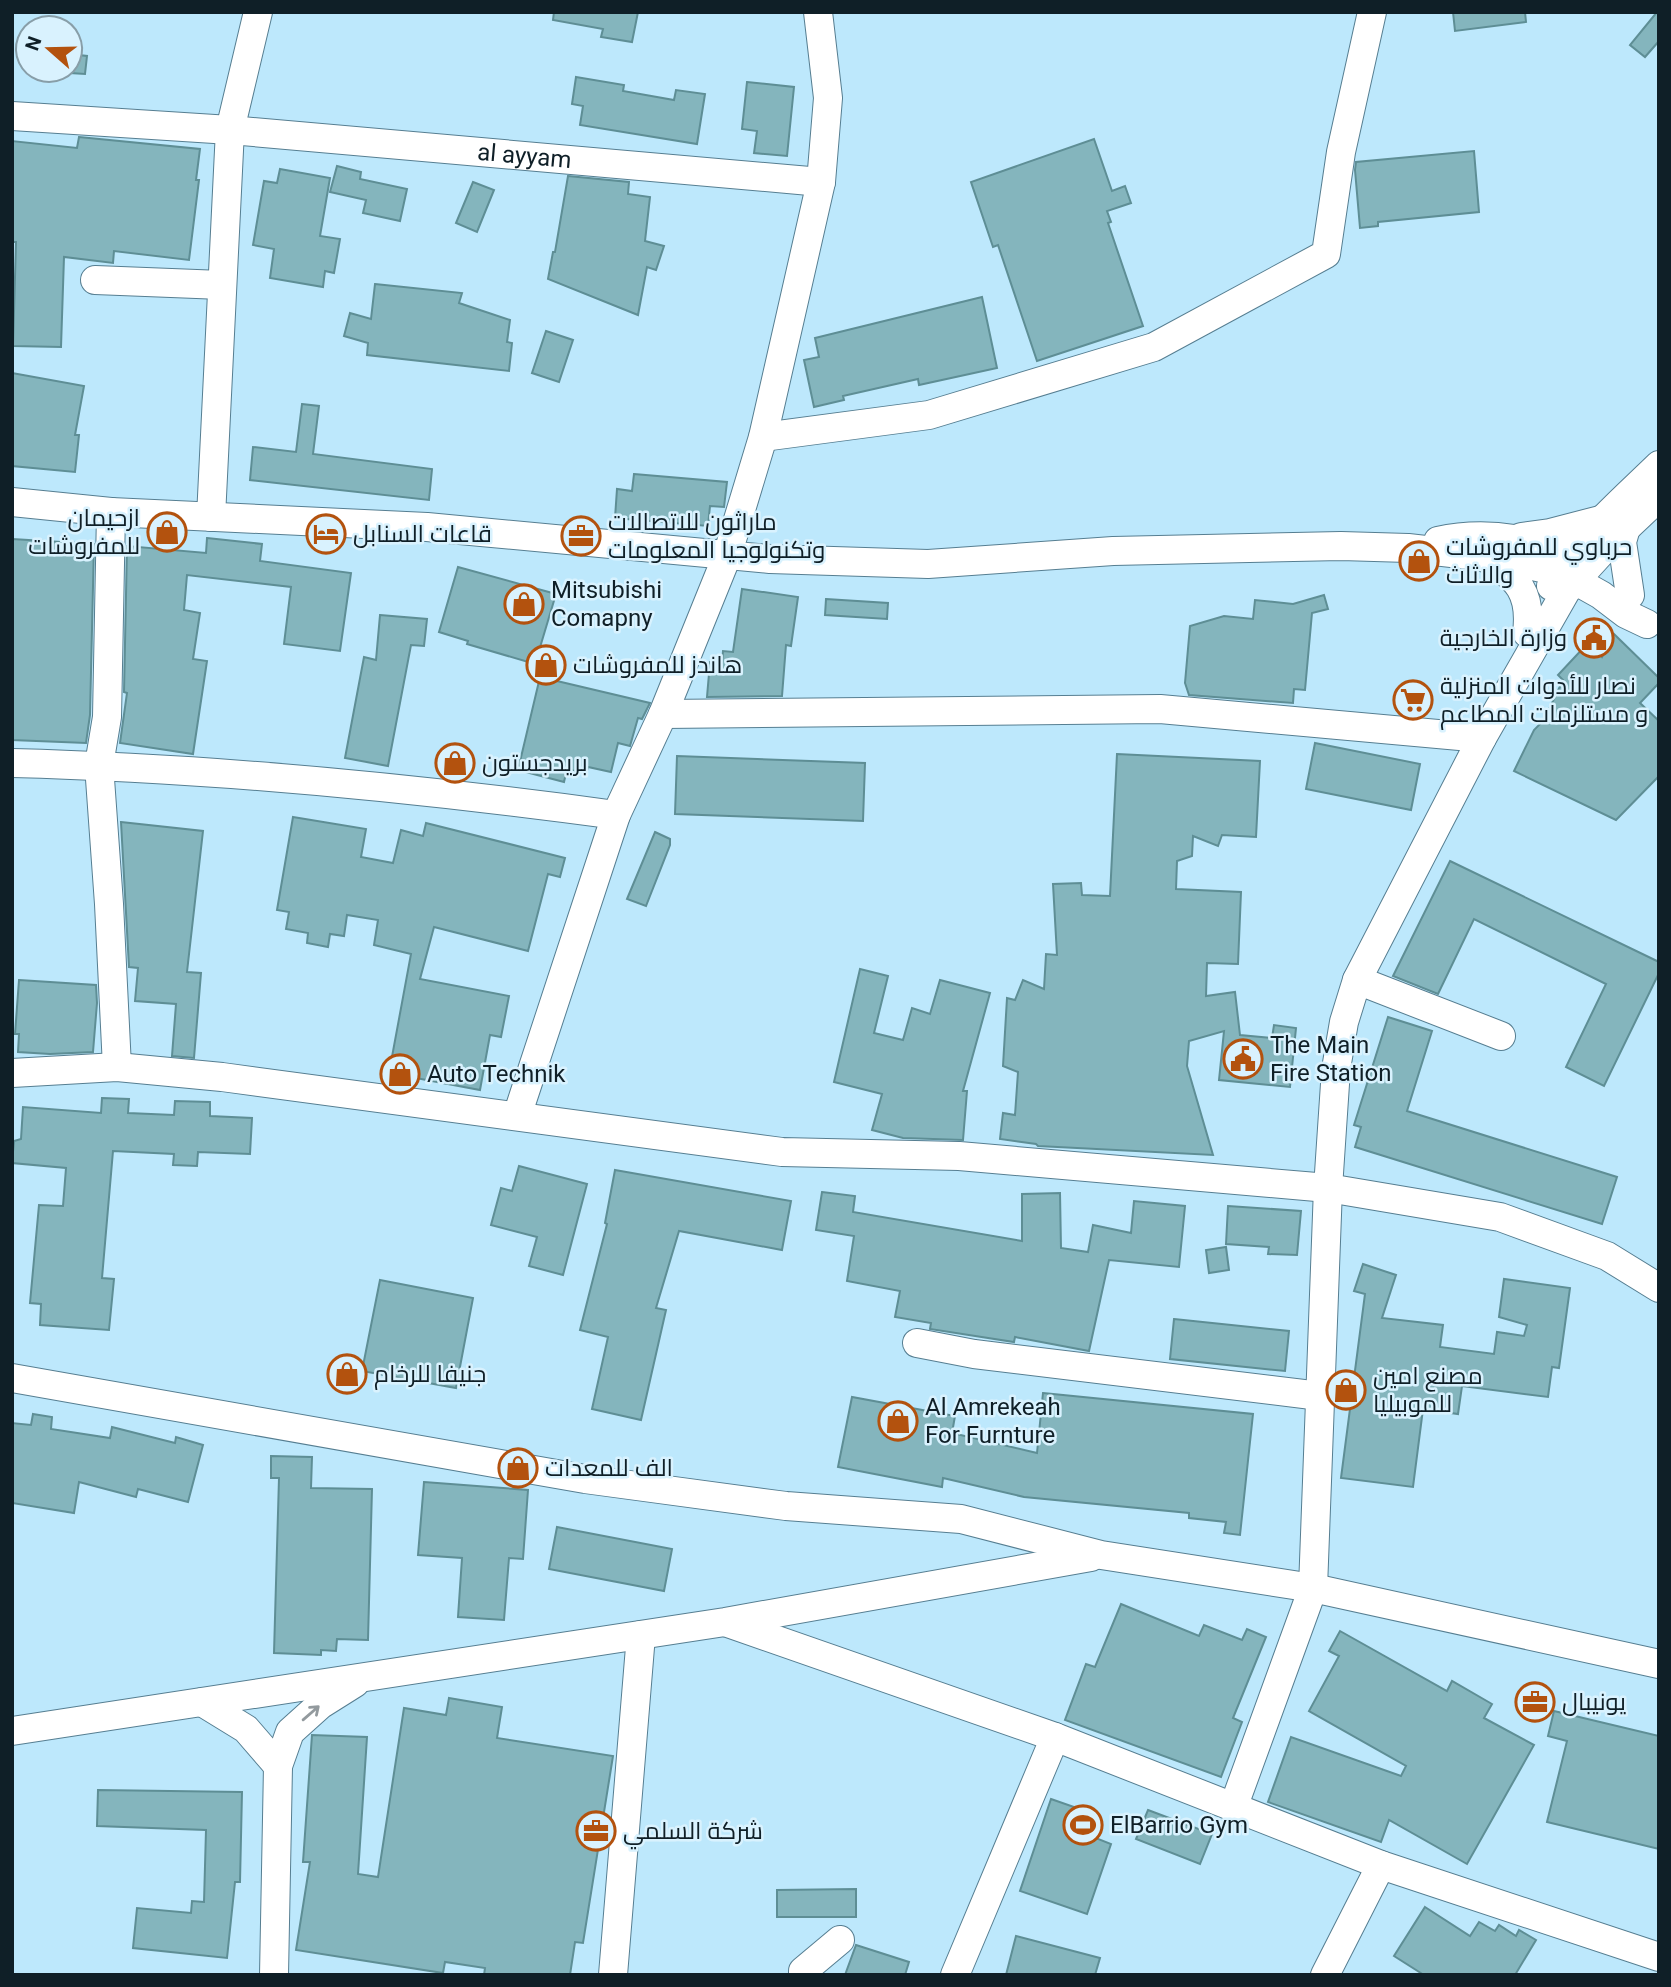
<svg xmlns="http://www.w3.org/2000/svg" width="1671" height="1987" font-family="Roboto,Cairo,sans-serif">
	<rect width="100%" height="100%" fill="#bde8fc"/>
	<g fill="#84b5bd" stroke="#5e8e95" stroke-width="2">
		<polygon points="554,12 638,12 632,42 601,37 603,29 553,20"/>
		<polygon points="1453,12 1525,12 1526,22 1455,31"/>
		<polygon points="1657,12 1659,12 1659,41 1645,57 1630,45"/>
		<polygon points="70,54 87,56 85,74 70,73"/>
		<polygon points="576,77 624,85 623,91 674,100 676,90 705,94 697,144 580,125 583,106 572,104"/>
		<polygon points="747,82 794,87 787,156 754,153 757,131 742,129"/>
		<polygon points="79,137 200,149 196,180 199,180 189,260 114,251 113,263 64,257 61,347 13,346 16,242 12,242 12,141 77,148"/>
		<polygon points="1094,139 1112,191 1125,186 1131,203 1107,211 1111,222 1108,223 1143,326 1037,361 998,245 993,247 971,182"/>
		<polygon points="1474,151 1479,212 1378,222 1378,226 1360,228 1355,170 1356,162"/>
		<polygon points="337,166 361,172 360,179 407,189 400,221 363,213 366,200 330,192"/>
		<polygon points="280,169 330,178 320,236 340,239 334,273 325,271 323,287 270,278 274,249 253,245 264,181 277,183"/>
		<polygon points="568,176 629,182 628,194 650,197 645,241 664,246 656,270 647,267 638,315 548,279 553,252 555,252"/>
		<polygon points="473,182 494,190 477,232 456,223"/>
		<polygon points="375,284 462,293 459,303 510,320 507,342 512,343 509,371 367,355 368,343 344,336 350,313 371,319"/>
		<polygon points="982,297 997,368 919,385 918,379 843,396 844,400 814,407 804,360 819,357 815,338"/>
		<polygon points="546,331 573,340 559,382 532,373"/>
		<polygon points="12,373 84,386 75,435 79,435 75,472 12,466"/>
		<polygon points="302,404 319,406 313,454 432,469 429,500 250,480 253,447 296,452"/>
		<polygon points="634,474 727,482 724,507 710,506 708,526 615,518 617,489 632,491"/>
		<polygon points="207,538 262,544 260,561 351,573 340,651 284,644 291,587 187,575 184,610 200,613 193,659 207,661 193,754 120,743 127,693 124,692 127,546 206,553"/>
		<polygon points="12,539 94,544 90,715 86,743 12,740"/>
		<polygon points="458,567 556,594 535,664 467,644 468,641 439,632"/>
		<polygon points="742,589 798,597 791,646 786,645 782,696 707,697 710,662 722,663 723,651 733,652"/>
		<polygon points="1324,595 1328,609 1312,613 1305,690 1294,689 1293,703 1189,695 1185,683 1190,626 1224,616 1253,619 1255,600 1293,604"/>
		<polygon points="826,599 888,603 887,619 825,615"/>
		<polygon points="380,615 427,619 424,646 411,645 388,766 345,758 364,657 376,660"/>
		<polygon points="1614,634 1659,678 1659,683 1640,703 1659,721 1659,776 1616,820 1514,771 1534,730 1544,720 1563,680 1558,675 1588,643 1602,657"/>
		<polygon points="540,677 650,703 642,719 638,718 630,746 618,743 611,772 588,767 586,774 567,769 564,782 518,770"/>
		<polygon points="1315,743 1420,764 1411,810 1306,789"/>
		<polygon points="1117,754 1260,761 1256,837 1222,835 1218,846 1193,836 1192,856 1177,861 1176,889 1241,892 1238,964 1207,963 1206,996 1235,992 1240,1035 1272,1038 1274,1025 1296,1028 1290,1087 1219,1080 1224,1031 1189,1041 1187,1066 1213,1155 1038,1146 1036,1144 1000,1139 1003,1113 1015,1115 1018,1072 1003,1066 1007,998 1015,1000 1023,980 1044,989 1046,954 1057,955 1053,884 1081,883 1082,895 1110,896"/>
		<polygon points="677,756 865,763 863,821 675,814"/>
		<polygon points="293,817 366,829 361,857 393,863 401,830 423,836 426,823 565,858 560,877 548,874 528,951 434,927 420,979 509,996 501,1037 490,1035 480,1090 389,1073 411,954 374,945 378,920 347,915 344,936 330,934 328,947 307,943 308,933 286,929 289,912 277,910"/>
		<polygon points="121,822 203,831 187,972 201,973 194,1058 172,1056 176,1004 135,1001 138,968 129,967"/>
		<polygon points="655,832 670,839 670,845 646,906 627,899"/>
		<polygon points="1450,861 1659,962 1659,973 1604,1086 1566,1067 1606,984 1474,919 1438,994 1393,976"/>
		<polygon points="860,969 888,976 874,1033 903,1040 912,1008 930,1014 940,980 990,993 963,1091 967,1091 963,1140 903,1138 872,1130 882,1094 834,1082"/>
		<polygon points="19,980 96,985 97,1003 93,1052 50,1054 18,1052 19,1034 15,1034"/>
		<polygon points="1388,1017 1432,1031 1407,1111 1617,1177 1602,1224 1355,1147 1361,1127 1354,1125"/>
		<polygon points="102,1098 129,1099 128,1113 174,1115 175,1101 210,1102 210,1116 252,1118 250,1154 198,1152 197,1166 173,1165 174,1154 113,1151 102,1278 114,1279 109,1330 40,1325 41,1304 30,1303 39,1205 63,1206 66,1168 12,1163 14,1141 21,1139 23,1107 101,1113"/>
		<polygon points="519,1166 587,1184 563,1275 529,1266 537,1237 491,1225 501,1188 512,1191"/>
		<polygon points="615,1170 791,1201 782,1250 679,1231 656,1308 666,1310 641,1420 592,1409 608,1337 580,1330 607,1224 605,1223"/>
		<polygon points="822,1192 855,1196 853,1212 1022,1241 1022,1194 1060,1193 1061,1248 1088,1252 1093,1225 1131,1233 1134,1201 1185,1206 1179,1267 1109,1260 1089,1351 1015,1337 1014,1342 930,1329 931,1323 895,1317 900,1291 847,1281 854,1236 816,1230"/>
		<polygon points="1228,1206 1301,1211 1297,1255 1268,1254 1269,1247 1226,1244"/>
		<polygon points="1226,1247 1229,1270 1209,1273 1206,1250"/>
		<polygon points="1363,1264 1396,1275 1382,1318 1443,1325 1440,1347 1494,1354 1497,1332 1524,1336 1527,1325 1499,1317 1504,1279 1570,1288 1559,1368 1552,1367 1548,1397 1462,1386 1458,1414 1423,1409 1413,1487 1341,1478 1365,1294 1354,1291"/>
		<polygon points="380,1280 473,1298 456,1388 362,1371"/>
		<polygon points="1174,1319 1289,1331 1285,1371 1170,1359"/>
		<polygon points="1043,1393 1253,1414 1240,1535 1224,1533 1226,1522 1189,1518 1189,1513 1024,1497 943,1478 942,1487 838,1467 852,1397 955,1416 952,1433 1037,1453"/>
		<polygon points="33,1414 52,1417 51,1429 110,1438 112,1427 175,1443 176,1437 203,1445 188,1502 138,1489 136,1497 79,1482 74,1513 12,1503 12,1423 31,1425"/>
		<polygon points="271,1456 312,1457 311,1488 372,1489 368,1640 337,1639 336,1651 321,1650 321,1655 274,1653 279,1478 271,1478"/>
		<polygon points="424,1482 528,1490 523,1559 509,1558 504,1620 458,1617 462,1558 418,1555"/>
		<polygon points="557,1527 672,1549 664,1591 549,1569"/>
		<polygon points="1121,1604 1199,1636 1204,1625 1242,1640 1247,1629 1266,1637 1233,1718 1242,1722 1221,1777 1065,1720 1086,1664 1095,1667"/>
		<polygon points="1340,1631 1447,1691 1452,1681 1492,1704 1484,1718 1534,1745 1467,1864 1389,1820 1381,1842 1268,1802 1291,1737 1401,1776 1406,1766 1309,1711 1339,1656 1329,1651"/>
		<polygon points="449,1698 502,1707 497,1738 613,1756 583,1943 575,1942 570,1975 484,1975 485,1968 445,1962 443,1973 296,1950 310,1862 303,1862 312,1735 367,1737 358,1874 378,1877 404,1708 446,1715"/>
		<polygon points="1554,1711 1659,1736 1659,1849 1547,1822 1567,1741 1548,1736"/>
		<polygon points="98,1790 242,1792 240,1882 235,1882 227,1958 133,1948 137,1908 191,1913 192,1901 204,1902 206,1830 97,1826"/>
		<polygon points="1051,1799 1100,1816 1093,1837 1111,1844 1087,1914 1020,1891"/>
		<polygon points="1148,1810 1212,1834 1200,1864 1136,1839"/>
		<polygon points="856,1889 856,1917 777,1917 777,1890"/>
		<polygon points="1425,1907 1470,1936 1479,1922 1495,1931 1499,1925 1516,1936 1519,1930 1536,1940 1515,1975 1424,1975 1394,1956"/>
		<polygon points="1016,1936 1100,1958 1095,1975 1006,1975"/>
		<polygon points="856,1945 909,1962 905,1975 845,1975"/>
	</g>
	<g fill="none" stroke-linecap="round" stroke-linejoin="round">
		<g stroke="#567e91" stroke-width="30">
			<g id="minor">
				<path id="s1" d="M12,116l218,14 591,52"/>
				<polyline points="95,280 222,285"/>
				<polyline points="763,437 929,415 1154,347 1326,254 1341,152 1372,12"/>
				<polyline points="12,502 111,512 107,717 99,765 109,904 117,1067"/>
				<polyline points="111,512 427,527 770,559 928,564 1113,551 1341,546 1408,548 1495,558 1560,572 1601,595 1626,614 1647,624"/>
				<polyline points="211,517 230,130 258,12"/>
				<polyline points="1626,528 1622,542 1630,595"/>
				<polyline points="1521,537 1550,533 1604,519"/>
				<path d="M1438,541c49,-11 105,-2 150,23"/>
				<path d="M1486,558c32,20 46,35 41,75"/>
				<path d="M1551,586c26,-47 70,-84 108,-121"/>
				<polyline points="663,714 1160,709 1482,738"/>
				<path d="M12,763c202,5 404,25 604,52"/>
				<polyline points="1357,980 1501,1036"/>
				<polyline points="12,1073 117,1067 222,1077 782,1152 959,1156 1328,1188 1500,1217 1607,1256 1659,1288"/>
				<polyline points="517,1116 616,815 663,714 727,556 763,437 821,182 828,98 818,12"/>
				<polyline points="917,1343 974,1354 1320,1396"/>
				<polyline points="12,1378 585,1479 786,1506 961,1519 1101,1555 1313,1588 1659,1664"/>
				<polyline points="728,1623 1055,1737 1381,1865 1659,1957"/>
				<polyline points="202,1702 246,1729 278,1766"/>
				<polyline points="12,1731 725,1622 1091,1557"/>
				<polyline points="1233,1808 1313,1588 1328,1188 1336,1069 1344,1022 1357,980 1482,738 1566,591 1607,546 1659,497"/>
				<polyline points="274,1975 278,1766 290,1732 320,1705 355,1683"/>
				<polyline points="613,1975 641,1635"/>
				<polyline points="803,1975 803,1971 840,1940"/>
				<polyline points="955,1975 1055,1737"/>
				<polyline points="1325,1975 1381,1865"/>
			</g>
		</g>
		<use href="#minor" stroke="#fff" stroke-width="28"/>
	</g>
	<defs><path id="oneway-shaft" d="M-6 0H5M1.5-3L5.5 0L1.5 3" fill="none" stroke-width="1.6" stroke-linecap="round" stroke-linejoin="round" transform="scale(1.75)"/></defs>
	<use stroke="#939a9e" href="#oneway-shaft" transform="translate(311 1713) rotate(-41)"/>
	<defs>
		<g id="shop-ring" transform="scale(2.0125)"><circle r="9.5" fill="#d9f2fe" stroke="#b3520e" stroke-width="1.5"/><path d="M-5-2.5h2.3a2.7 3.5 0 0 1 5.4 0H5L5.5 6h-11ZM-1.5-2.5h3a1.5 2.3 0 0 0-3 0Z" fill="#b3520e"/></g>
		<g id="hotel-ring" transform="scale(2.0125)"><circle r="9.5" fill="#d9f2fe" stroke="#b3520e" stroke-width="1.5"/><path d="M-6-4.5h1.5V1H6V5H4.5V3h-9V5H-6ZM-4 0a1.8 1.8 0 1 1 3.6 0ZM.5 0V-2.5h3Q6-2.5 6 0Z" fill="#b3520e"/></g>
		<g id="office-ring" transform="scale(2.0125)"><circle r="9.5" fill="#d9f2fe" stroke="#b3520e" stroke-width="1.5"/><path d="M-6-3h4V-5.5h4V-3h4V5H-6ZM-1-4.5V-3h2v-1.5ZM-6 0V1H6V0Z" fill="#b3520e"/></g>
		<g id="civic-ring" transform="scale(2.0125)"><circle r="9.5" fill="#d9f2fe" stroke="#b3520e" stroke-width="1.5"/><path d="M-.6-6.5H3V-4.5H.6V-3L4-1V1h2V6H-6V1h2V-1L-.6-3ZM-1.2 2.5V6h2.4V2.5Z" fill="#b3520e"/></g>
		<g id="supermarket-ring" transform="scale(2.0125)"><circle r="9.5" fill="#d9f2fe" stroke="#b3520e" stroke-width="1.5"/><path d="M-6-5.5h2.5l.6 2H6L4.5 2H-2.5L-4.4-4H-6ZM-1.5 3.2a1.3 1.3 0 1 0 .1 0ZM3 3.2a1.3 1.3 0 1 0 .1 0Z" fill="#b3520e"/></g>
		<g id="stadium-ring" transform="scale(2.0125)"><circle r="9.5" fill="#d9f2fe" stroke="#b3520e" stroke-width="1.5"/><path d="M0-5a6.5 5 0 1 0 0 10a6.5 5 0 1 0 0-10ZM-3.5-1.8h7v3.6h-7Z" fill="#b3520e"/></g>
	</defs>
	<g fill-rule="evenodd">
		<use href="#shop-ring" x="167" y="532"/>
		<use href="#hotel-ring" x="326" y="534"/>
		<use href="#office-ring" x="581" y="536"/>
		<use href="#shop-ring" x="1419" y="561"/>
		<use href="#shop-ring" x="524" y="604"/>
		<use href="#civic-ring" x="1594" y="638"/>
		<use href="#shop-ring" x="546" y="665"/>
		<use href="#supermarket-ring" x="1413" y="700"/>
		<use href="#shop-ring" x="455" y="763"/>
		<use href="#civic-ring" x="1243" y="1059"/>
		<use href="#shop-ring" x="400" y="1074"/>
		<use href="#shop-ring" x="347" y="1374"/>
		<use href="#shop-ring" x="1346" y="1390"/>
		<use href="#shop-ring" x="898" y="1421"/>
		<use href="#shop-ring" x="518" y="1468"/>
		<use href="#office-ring" x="1535" y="1702"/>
		<use href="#stadium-ring" x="1083" y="1825"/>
		<use href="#office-ring" x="596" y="1831"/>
	</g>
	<g text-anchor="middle" stroke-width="5" stroke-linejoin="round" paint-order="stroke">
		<g font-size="24" fill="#0f1f27" stroke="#d9f2fe">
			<text dy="8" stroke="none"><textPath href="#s1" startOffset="514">al ayyam</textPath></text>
		</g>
		<g font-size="24" fill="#0f1f27" stroke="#d9f2fe" text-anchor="start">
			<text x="140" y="526" text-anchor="end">ازحيمان<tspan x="140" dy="28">للمفروشات</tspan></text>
			<text x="608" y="530">ماراثون للاتصالات<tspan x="608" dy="28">وتكنولوجيا المعلومات</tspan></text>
			<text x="353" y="542">قاعات السنابل</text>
			<text x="1446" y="555">حرباوي للمفروشات<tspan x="1446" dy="28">والاثاث</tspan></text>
			<text x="551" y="598">Mitsubishi<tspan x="551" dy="28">Comapny</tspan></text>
			<text x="1567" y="646" text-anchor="end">وزارة الخارجية</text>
			<text x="573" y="673">هاندز للمفروشات</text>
			<text x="1440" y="694">نصار للأدوات المنزلية<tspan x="1440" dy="28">و مستلزمات المطاعم</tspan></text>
			<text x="482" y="771">بريدجستون</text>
			<text x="1270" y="1053">The Main<tspan x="1270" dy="28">Fire Station</tspan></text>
			<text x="427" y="1082">Auto Technik</text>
			<text x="374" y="1382">جنيفا للرخام</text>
			<text x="1373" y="1384">مصنع امين<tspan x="1373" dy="28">للموبيليا</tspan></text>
			<text x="925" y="1415">Al Amrekeah<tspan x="925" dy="28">For Furnture</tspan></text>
			<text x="545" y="1476">الف للمعدات</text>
			<text x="1562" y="1710">يونيبال</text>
			<text x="1110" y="1833">ElBarrio Gym</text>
			<text x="623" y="1839">شركة السلمي</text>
		</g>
	</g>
	<rect width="1671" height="1987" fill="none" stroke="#0f1f27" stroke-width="28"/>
	<g transform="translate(49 49) rotate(290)"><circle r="33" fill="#d9f2fe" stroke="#889ea8" stroke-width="2"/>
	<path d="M0-5L12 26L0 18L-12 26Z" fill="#b3520e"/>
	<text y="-10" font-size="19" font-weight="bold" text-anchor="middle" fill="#0f1f27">N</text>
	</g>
</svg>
